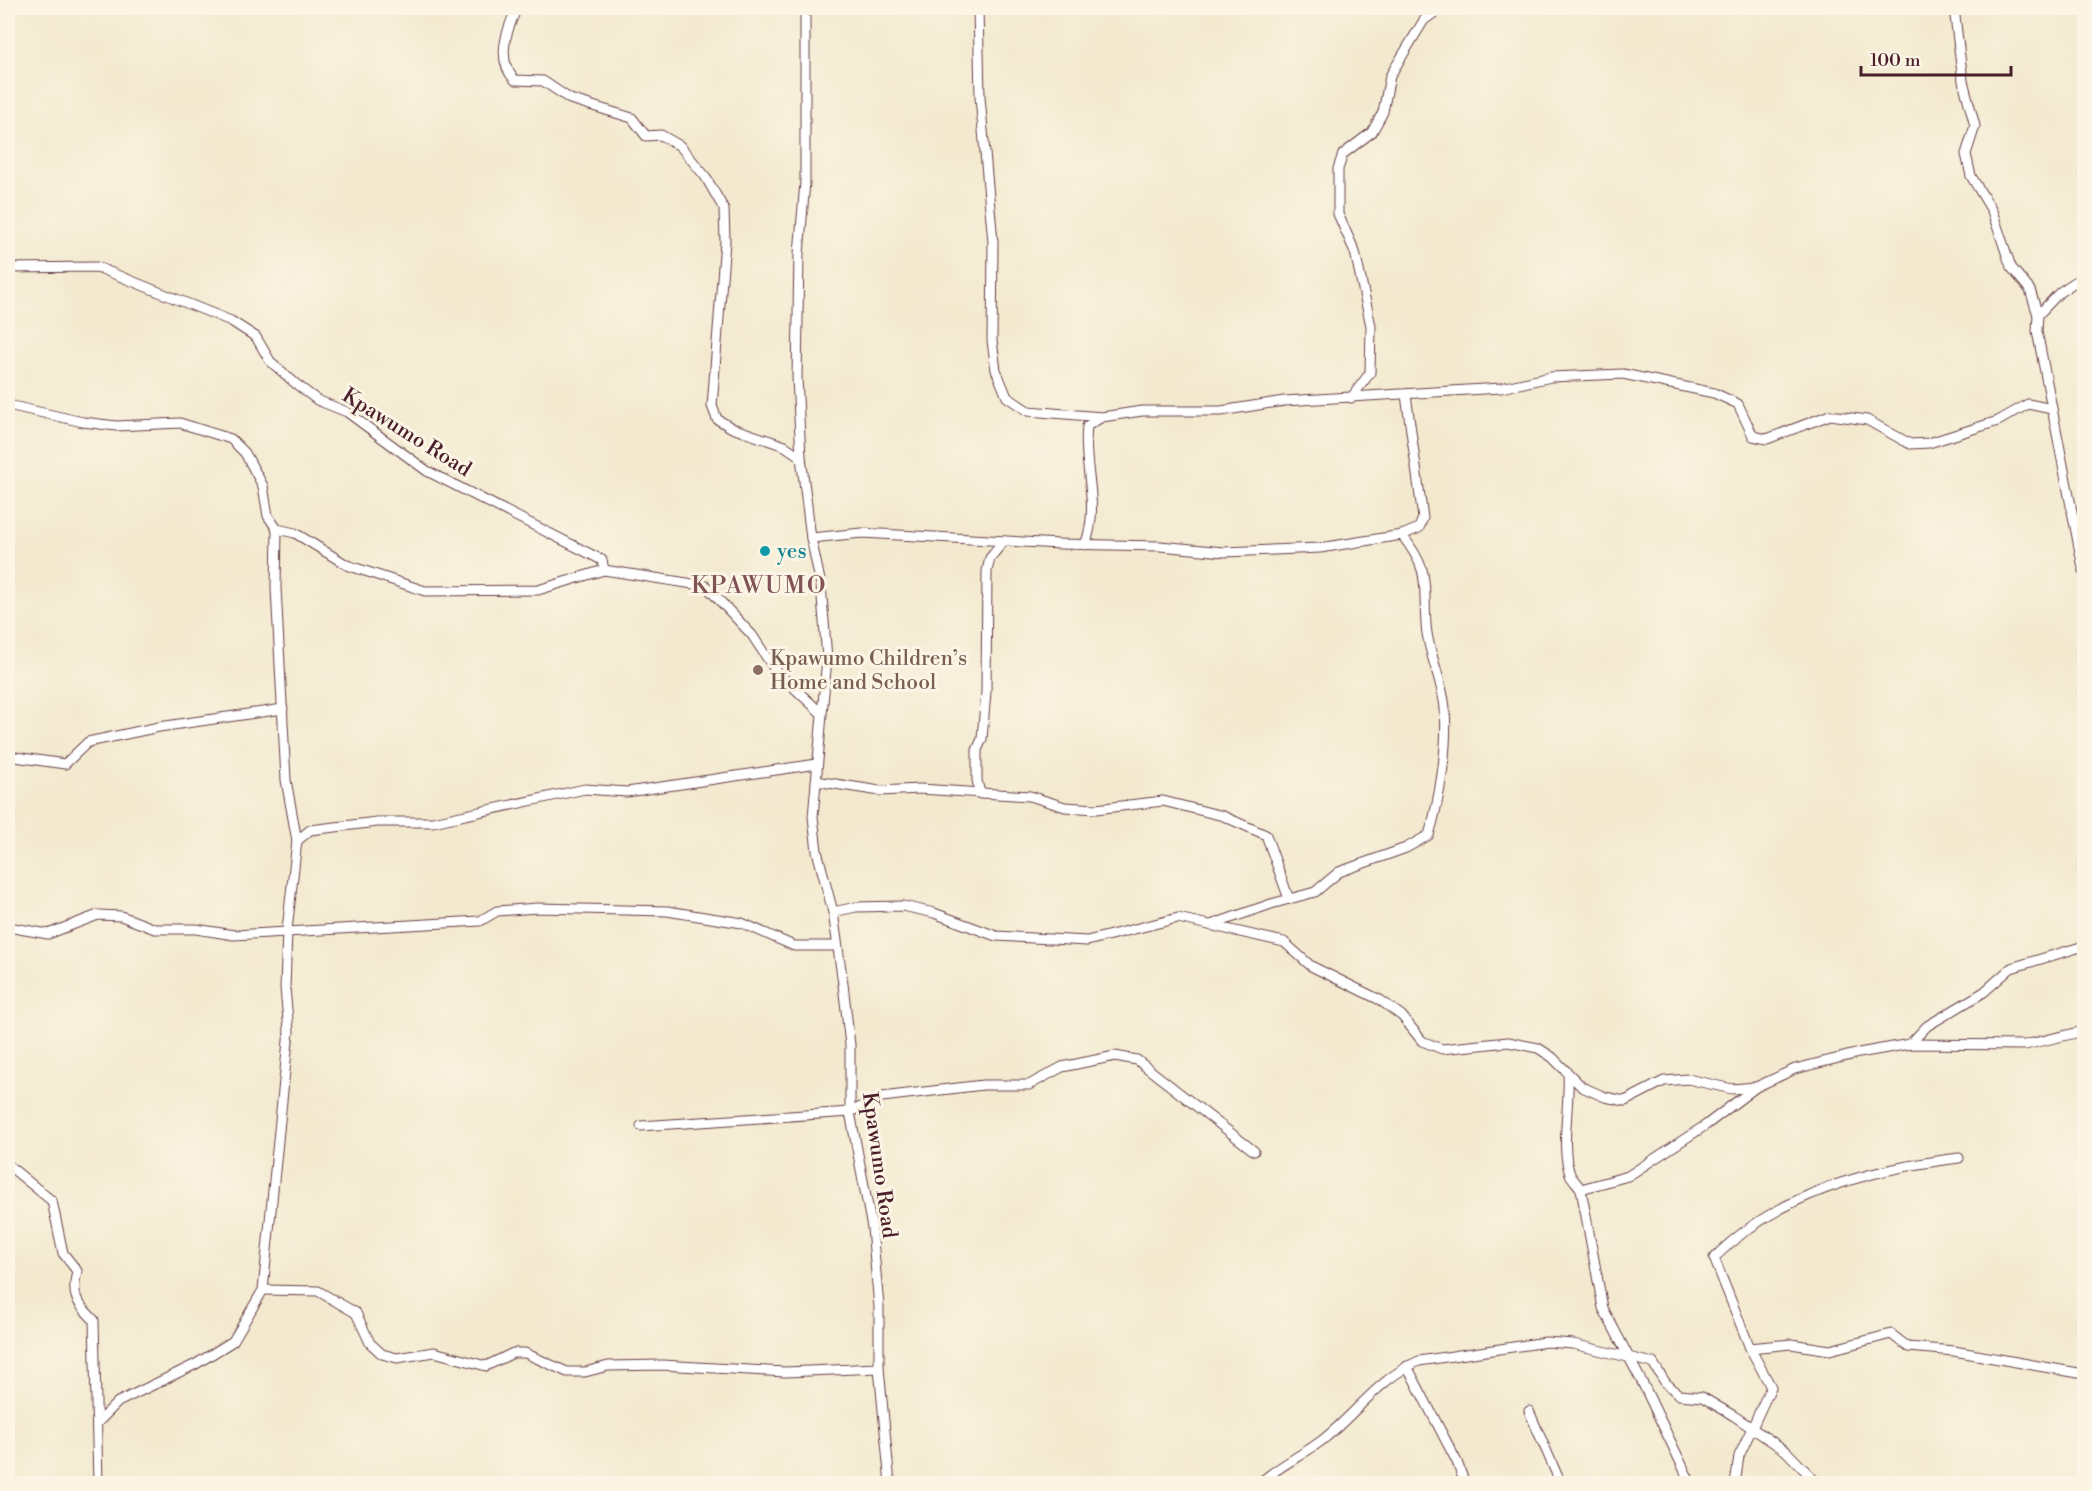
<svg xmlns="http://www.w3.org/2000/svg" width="2092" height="1491" font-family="'Libre Bodoni',serif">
	<rect width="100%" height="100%" fill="#fcf5e5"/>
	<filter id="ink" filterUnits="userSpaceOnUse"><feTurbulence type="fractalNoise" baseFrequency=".0167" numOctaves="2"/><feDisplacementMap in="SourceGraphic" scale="12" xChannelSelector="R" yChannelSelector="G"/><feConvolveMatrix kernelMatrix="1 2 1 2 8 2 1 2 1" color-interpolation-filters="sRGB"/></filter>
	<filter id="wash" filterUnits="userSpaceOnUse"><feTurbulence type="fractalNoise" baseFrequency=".008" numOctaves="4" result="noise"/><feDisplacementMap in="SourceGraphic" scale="24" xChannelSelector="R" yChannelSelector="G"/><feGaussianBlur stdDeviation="1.35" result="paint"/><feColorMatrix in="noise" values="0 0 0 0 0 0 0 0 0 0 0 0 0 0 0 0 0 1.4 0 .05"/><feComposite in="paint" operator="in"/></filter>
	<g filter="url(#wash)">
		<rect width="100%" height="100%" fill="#f3e9cf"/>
	</g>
	<g filter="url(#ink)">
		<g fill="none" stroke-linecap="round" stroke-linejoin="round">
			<g stroke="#633d44" stroke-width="11">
				<g id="street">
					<path d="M517,8c-10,21 -22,52 -2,72l28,1 27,18 62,19 14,18 15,-1 19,11 25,30 19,33 1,32 -13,165 5,13 15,9 53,18 16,11"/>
					<polyline points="805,8 805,182 799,254 797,378 801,457 811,538 821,585 827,658 813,817 817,851 833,912 843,984 850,1045 850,1112 872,1228 879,1307 879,1368 890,1484"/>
					<polyline points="978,8 980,97 993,242 992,341 996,370 1007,397 1028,411 1102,417"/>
					<polyline points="1954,8 1963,81 1975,126 1966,154 1971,176 1992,211 2011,267 2030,290 2038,315 2037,331 2084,573"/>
					<polyline points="8,268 97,267 231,321 256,337 270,361 296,384 317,400 347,412 427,471 602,560 604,570 706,586 752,635 775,670 821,713"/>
					<polyline points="2038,315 2060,292 2084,276"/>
					<polyline points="1351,398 1370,373 1371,326 1355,252 1338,214 1338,169 1343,154 1372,132 1383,112 1390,76 1424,20 1441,8"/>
					<polyline points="8,405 83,422 116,426 180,423 231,439 245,453 263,486 268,516 277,529 295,533 347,565 425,591 538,590 604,570"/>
					<polyline points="811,538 862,533 1060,544 1160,546 1224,552 1320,548 1402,535 1419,528 1423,518 1406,395"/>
					<path d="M1085,545c16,-41 -3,-78 2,-119l15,-9 40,-6h79l63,-10 217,-13 50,-11 72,-3 91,19 24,11 15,32 14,3 63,-24 37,5 43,24 19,-1 69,-22 30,-17 24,5"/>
					<polyline points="8,756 65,764 88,742 159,727 283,709"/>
					<polyline points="816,781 880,791 920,789 1030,796 1065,807 1096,809 1163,801 1223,816 1266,835 1289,899"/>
					<polyline points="980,794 977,780 977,750 982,739 986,692 987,571 990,558 1004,541"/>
					<polyline points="297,841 310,830 377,822 433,822 585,789 627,792 817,764"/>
					<polyline points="833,912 856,907 903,906 934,913 996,936 1087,941 1178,918 1284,942 1311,966 1380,1000 1402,1016 1422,1041 1442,1049 1508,1042 1538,1048 1552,1057 1582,1087 1605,1097 1625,1101 1664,1081 1688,1079 1732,1089 1756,1087 1795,1069 1859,1053 1910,1044 2025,1045 2084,1031"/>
					<path d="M1211,925l60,-21 44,-12 24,-20 67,-24 23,-13c11,-36 19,-89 16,-126 -2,-28 -18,-58 -19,-85 -3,-44 5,-51 -24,-89"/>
					<polyline points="8,927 48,934 98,915 121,916 155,929 196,929 234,935 480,921 497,911 537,908 667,911 742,923 794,946 837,946"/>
					<polyline points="1910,1044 1927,1026 1984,992 2011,968 2084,946"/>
					<path d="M1568,1075c2,30 -8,72 2,99 2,5 8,10 11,15l22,119 41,78 47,98"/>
					<polyline points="641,1126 850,1112 882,1097 983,1085 1029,1085 1062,1067 1115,1056 1137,1060 1254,1151"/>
					<path d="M8,1165l44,36 11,52 14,18c-6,25 -1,31 17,49l4,164"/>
					<polyline points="1581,1189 1628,1176 1706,1125 1756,1087"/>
					<polyline points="263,1290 318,1291 356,1313 370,1343 382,1354 397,1358 434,1352 486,1366 513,1353 525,1353 567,1372 585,1372 608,1366 662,1365 785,1372 879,1368"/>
					<polyline points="1750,1348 1791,1344 1830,1350 1891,1334 1908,1347 1954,1351 2084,1374"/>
					<polyline points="1407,1366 1457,1462 1465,1484"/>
					<polyline points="1529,1411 1561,1484"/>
					<polyline points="98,1422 118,1402 196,1364 233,1341 263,1290 289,1031 285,988 287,930 297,841 286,780 276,588 277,529"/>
					<path d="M1259,1484c20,-19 45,-29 66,-46 31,-25 56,-61 94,-77l127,-19 27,2 80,19 12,19 14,13 23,2 32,19 52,35 32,33"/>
					<path d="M1735,1484l4,-28 32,-69 -21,-39 -36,-90c64,-65 157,-89 245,-100"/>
				</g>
			</g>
			<use href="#street" stroke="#fff" stroke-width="9"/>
		</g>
	</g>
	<circle fill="#0f9aa8" stroke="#fcf5e5" stroke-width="2" cx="765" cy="551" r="6"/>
	<circle fill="#8d6e63" stroke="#fcf5e5" stroke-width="2" cx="758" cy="670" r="6"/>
	<g text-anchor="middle" stroke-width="6" stroke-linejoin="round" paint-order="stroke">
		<g font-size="21" fill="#4a1f2b" stroke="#fcf5e5">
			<text transform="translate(407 432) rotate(32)" y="7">Kpawumo Road</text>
			<text transform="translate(880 1165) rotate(82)" y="7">Kpawumo Road</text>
		</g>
		<g font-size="21" fill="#0d838f" stroke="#fcf5e5" text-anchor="start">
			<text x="777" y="558">yes</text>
		</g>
		<g font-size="21" fill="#785e54" stroke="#fcf5e5" text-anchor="start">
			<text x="770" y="665">Kpawumo Children’s<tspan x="770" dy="24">Home and School</tspan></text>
		</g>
		<g font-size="24" letter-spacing="1.5" fill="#815357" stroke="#fcf5e5">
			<text x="759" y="593">KPAWUMO</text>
		</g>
	</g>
	<rect width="2092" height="1491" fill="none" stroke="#fcf5e5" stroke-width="30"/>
	<path d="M1861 66v9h150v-9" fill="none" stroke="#4a1f2b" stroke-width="3"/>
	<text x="1870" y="66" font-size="18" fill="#4a1f2b" stroke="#fcf5e5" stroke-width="4.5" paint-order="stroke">100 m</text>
</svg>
